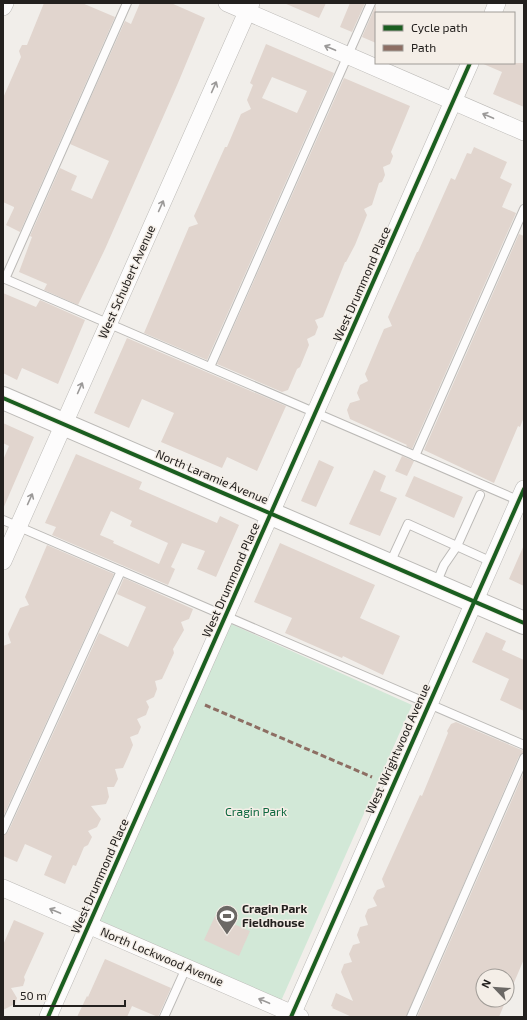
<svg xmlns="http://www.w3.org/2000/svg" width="527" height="1020" font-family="'Exo 2',sans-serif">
	<rect width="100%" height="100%" fill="#f1eeea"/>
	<polygon fill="#d2e8d7" points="231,624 412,705 281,1001 99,920"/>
	<g fill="#e1d5ce" fill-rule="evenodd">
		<polygon points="44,3 82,3 115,17 20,232 6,225 14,208 14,207 3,202 3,98 21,57 19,51 22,45 27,45"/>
		<polygon points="140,3 171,3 205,18 178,83 105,249 78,305 44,290 47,284 19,272 32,237 30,236 60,168 77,176 71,190 92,199 109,161 70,144 125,21 131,24"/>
		<polygon points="284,3 326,3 319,18"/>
		<polygon points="350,3 365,3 352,32 340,27"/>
		<polygon points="376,5 376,43 362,37"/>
		<path d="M266,44l68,29 -127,287 -63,-27 45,-106 9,-3 -4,-8 31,-69h2l14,-33 10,-5 -4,-9 6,-15 -3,-2zM272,77l35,14 -10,22 -35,-15z"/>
		<polygon points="481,63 524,63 524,107 493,94 502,72"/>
		<polygon points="344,78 410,106 391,152 393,156 390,164 383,167 385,175 382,182 379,183 372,205 364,209 367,215 355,245 346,262 345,262 323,317 315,320 318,327 315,335 307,339 309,345 300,367 297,369 288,390 282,392 217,364"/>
		<polygon points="474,147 507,162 500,178 512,184 502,207 516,213 412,449 406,446 407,445 350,419 347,410 350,403 360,400 357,393 360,385 368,381 365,374 384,329 392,326 388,317 417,252 418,252 451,178 455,180 467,153 471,154"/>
		<polygon points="519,234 524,236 524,417 520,427 518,426 494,483 424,450"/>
		<polygon points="3,293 36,307 40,300 85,320 58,384 22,368 17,380 3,373"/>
		<polygon points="127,338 286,406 257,471 227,457 222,468 161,442 174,413 142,399 129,428 94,413"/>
		<polygon points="3,423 34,437 3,509 3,460 9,446 3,443"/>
		<path d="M76,454l66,28 -3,7 78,34 3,-7 19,9 -23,52 -19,-8 8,-18 -23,-8 -11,24 4,2 -7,16 -116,-50 4,-8 -11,-4zM111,511l21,10 -2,5 38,17 -9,21 -46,-21 1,-2 -14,-6z"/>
		<polygon points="402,456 414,461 407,476 395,471"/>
		<polygon points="319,460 334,467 316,507 301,501"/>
		<polygon points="374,470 386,476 380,491 397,498 380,536 349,524"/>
		<polygon points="414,476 463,497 454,518 405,496"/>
		<polygon points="280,543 375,585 360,618 400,636 383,675 343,656 342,658 285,633 292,618 254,602"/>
		<polygon points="47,545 114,574 3,817 3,646 11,643 8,634 20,608 29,605 25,597"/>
		<polygon points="524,545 524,586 509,579"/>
		<polygon points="124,578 193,609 189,619 181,622 184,630 173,649 174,653 162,679 155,681 157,689 154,697 146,701 149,707 146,715 137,719 141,727 138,734 130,737 133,745 128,757 123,768 115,769 118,779 114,787 107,787 109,797 106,804 91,806 101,819 97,827 88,831 92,837 88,845 84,847 76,866 73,865 65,884 44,875 52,856 25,844 17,862 3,856 3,835 8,832 99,633 128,647 146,607 117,594"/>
		<polygon points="486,632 506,641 502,650 524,660 524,711 500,700 509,679 472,662"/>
		<polygon points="456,722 524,751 524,753 519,756 406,1017 352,1017 332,1008 333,1007 331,1006 336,993 353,1001 341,972 344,964 352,962 349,954 353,945 360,943 357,935 360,927 368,925 365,916 368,909 377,906 373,898 377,890 385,887 382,879 410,817 420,795 422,796 448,733 447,731 451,724"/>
		<polygon points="524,772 524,959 507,999 507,976 483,976 483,1000 506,1000 499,1017 417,1017"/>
		<polygon points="215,916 250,931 239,956 204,940"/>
		<polygon points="14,920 44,933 24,977 25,980 23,986 11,988 17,998 15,1004 3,1010 3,945"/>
		<polygon points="105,959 171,988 158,1017 132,1006 127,1017 77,1017 87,996 88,997"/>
	</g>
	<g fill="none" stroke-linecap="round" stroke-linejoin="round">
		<g stroke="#bcbab7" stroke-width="10">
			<g id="lane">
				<polyline points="3,278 520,501"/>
				<polyline points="5,279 127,3"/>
				<polyline points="210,367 371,3"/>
				<polyline points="415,456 524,209"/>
				<polyline points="3,520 524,745"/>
				<polyline points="390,563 408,524 492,562"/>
				<polyline points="436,584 444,565 457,546 480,495"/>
				<polyline points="3,830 121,571"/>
				<polyline points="164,1017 186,968"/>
				<polyline points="411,1017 524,758"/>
			</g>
		</g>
		<g stroke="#bcbab7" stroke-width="18">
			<g id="street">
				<polyline points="227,3 524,132"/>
				<polyline points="3,7 5,3"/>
				<polyline points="493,13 497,3"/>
				<polyline points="3,561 251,3"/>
				<polyline points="3,888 300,1017"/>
				<polyline points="48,1017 470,63"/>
				<polyline points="291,1017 524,489"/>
			</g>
		</g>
		<g stroke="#bcbab7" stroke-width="24">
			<polyline id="secondary" points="3,398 524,623"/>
		</g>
		<use href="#lane" stroke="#fdfcfc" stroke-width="8"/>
		<use href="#street" stroke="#fdfcfc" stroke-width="17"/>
		<use href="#secondary" stroke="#fdfcfc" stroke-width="22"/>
		<polyline stroke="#8d6e63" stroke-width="3" stroke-dasharray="6 3" stroke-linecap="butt" points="205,705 372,777"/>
		<g stroke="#f4eee7" stroke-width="6">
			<g id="cycleway">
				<polyline points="3,398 524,623"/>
				<polyline points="48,1017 470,63"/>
				<polyline points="291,1017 524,489"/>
			</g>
		</g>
		<use href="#cycleway" stroke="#1b5e20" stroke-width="4"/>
	</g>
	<defs><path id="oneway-shaft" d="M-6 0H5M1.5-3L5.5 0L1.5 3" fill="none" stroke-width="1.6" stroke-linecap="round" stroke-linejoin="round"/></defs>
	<g stroke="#9b9998">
		<use href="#oneway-shaft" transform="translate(330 48) rotate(-157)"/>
		<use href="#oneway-shaft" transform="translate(214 87) rotate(-66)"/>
		<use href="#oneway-shaft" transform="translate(488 116) rotate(-157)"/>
		<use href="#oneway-shaft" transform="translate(161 206) rotate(-66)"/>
		<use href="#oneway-shaft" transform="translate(80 388) rotate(-66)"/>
		<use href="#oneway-shaft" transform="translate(30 499) rotate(-66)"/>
		<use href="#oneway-shaft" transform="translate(55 911) rotate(-157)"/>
		<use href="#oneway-shaft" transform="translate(264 1001) rotate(-157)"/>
	</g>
	<defs>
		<g id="stadium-pin" transform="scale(1.15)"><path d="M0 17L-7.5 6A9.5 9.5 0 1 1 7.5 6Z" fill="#6b6865" stroke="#f4eee7"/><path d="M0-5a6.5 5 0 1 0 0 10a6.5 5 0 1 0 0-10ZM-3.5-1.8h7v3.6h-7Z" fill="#fff"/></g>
	</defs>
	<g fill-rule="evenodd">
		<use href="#stadium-pin" x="227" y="916"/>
	</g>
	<g text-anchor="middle" stroke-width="3" stroke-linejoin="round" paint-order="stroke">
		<g font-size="12" fill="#23201e" stroke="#f4eee7">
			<text transform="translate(127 282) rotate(-66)" y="4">West Schubert Avenue</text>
			<text transform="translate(362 284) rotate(-66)" y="4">West Drummond Place</text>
			<text transform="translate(212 477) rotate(23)" y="4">North Laramie Avenue</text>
			<text transform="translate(231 580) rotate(-66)" y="4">West Drummond Place</text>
			<text transform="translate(398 749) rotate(-66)" y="4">West Wrightwood Avenue</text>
			<text transform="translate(100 876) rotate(-66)" y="4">West Drummond Place</text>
			<text transform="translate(162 957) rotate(23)" y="4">North Lockwood Avenue</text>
		</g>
		<g font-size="12" fill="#0e683f" stroke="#f4eee7">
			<text x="256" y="816">Cragin Park</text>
		</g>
		<g font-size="12" font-weight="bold" fill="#23201e" stroke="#f4eee7" text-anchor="start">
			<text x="242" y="913">Cragin Park<tspan x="242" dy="14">Fieldhouse</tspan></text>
		</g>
	</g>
	<rect width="527" height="1020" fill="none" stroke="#23201e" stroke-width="8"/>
	<rect x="375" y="12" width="140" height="52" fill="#f4eee7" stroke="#a09c97"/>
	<rect x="383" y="25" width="20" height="6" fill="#1b5e20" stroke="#a09c97"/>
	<text x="411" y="32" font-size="12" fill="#23201e">Cycle path</text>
	<rect x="383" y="45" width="20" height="6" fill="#8d6e63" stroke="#a09c97"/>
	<text x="411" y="52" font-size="12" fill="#23201e">Path</text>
	<g transform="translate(495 988) rotate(295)"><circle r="19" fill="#f4eee7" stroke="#a09c97"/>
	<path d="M0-3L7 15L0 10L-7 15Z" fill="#6b6865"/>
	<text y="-6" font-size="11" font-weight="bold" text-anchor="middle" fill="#23201e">N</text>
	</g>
	<path d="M14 1000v6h111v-6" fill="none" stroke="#23201e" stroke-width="2"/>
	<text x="20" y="1000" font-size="12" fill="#23201e" stroke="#f4eee7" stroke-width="3" paint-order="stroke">50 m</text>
</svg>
